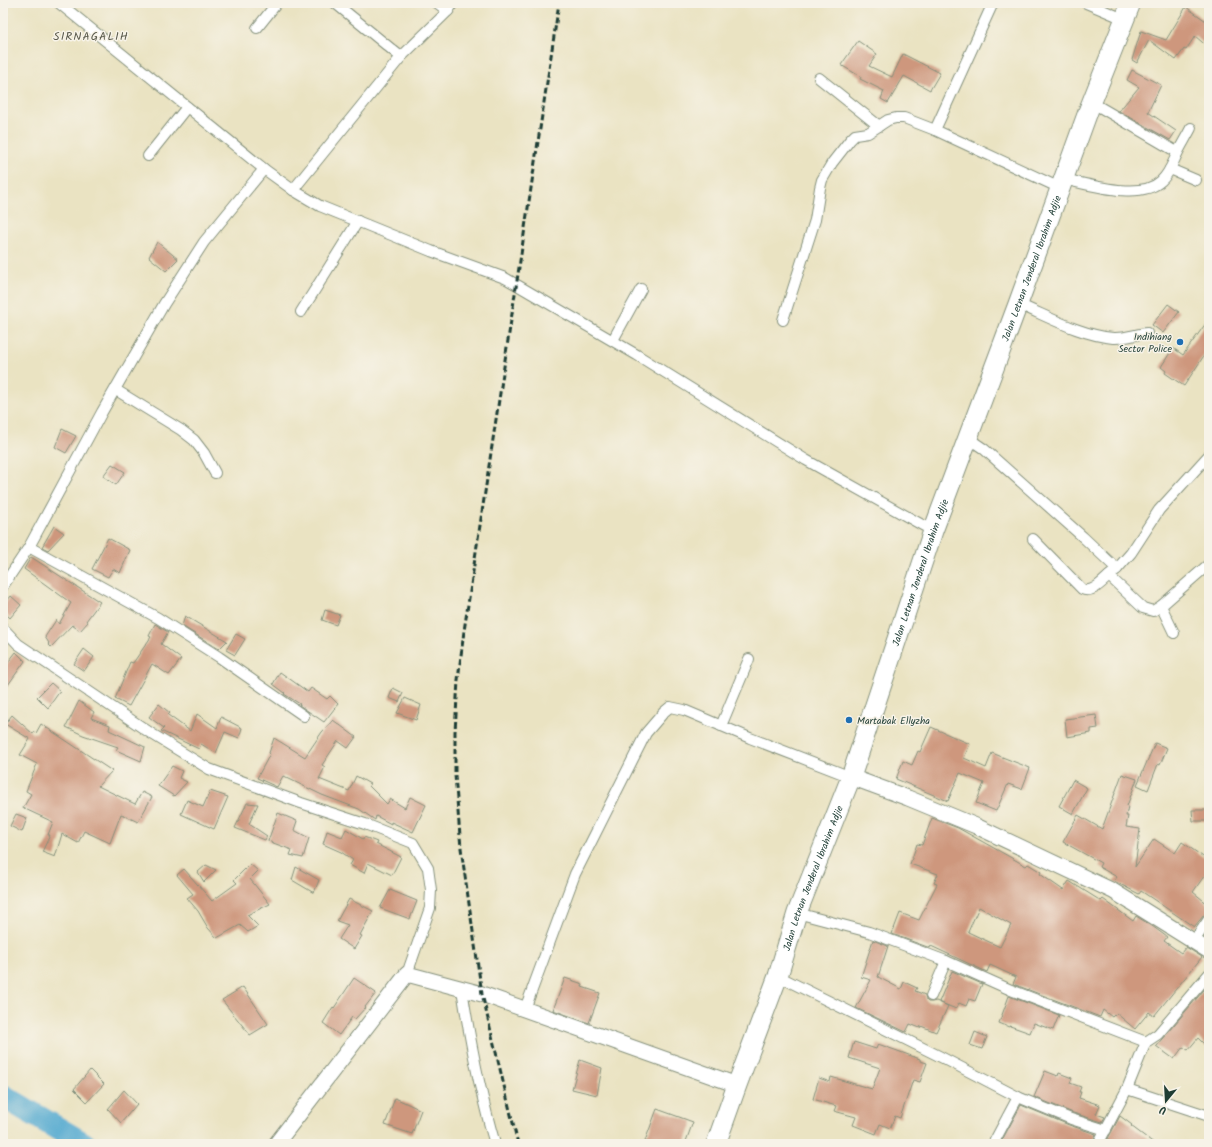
<svg xmlns="http://www.w3.org/2000/svg" width="1212" height="1147" font-family="Kalam,sans-serif">
	<rect width="100%" height="100%" fill="#f7f3e8"/>
	<filter id="ink" filterUnits="userSpaceOnUse"><feTurbulence type="fractalNoise" baseFrequency=".025" numOctaves="2"/><feDisplacementMap in="SourceGraphic" scale="8" xChannelSelector="R" yChannelSelector="G"/><feConvolveMatrix kernelMatrix="1 2 1 2 8 2 1 2 1" color-interpolation-filters="sRGB"/></filter>
	<filter id="wash" filterUnits="userSpaceOnUse"><feTurbulence type="fractalNoise" baseFrequency=".012" numOctaves="4" result="noise"/><feDisplacementMap in="SourceGraphic" scale="16" xChannelSelector="R" yChannelSelector="G"/><feGaussianBlur stdDeviation="0.9" result="paint"/><feColorMatrix in="noise" values="0 0 0 0 0 0 0 0 0 0 0 0 0 0 0 0 0 1.4 0 .05"/><feComposite in="paint" operator="in"/></filter>
	<g filter="url(#wash)">
		<rect width="100%" height="100%" fill="#eae3c2"/>
		<g fill="none" stroke-linecap="round" stroke-linejoin="round">
			<polyline stroke="#54aad0" stroke-width="24" points="3,1096 84,1144"/>
		</g>
		<g id="blocks">
			<g fill="#ce977d" fill-rule="evenodd">
				<polygon points="1186,7 1209,23 1209,48 1195,36 1186,50 1184,49 1176,60 1149,40 1137,63 1132,60 1141,31 1166,40"/>
				<polygon points="858,41 877,54 869,66 892,77 903,54 940,73 930,90 904,76 888,103 881,99 884,91 860,79 861,77 841,65"/>
				<polygon points="1132,70 1161,85 1148,112 1176,131 1170,140 1119,111 1139,87 1127,80"/>
				<polygon points="157,242 178,259 166,271 149,257"/>
				<polygon points="1168,304 1179,312 1163,333 1152,325"/>
				<polygon points="1209,319 1209,348 1184,386 1165,373 1166,371 1161,367 1173,348 1183,355"/>
				<polygon points="62,429 76,436 66,453 55,447"/>
				<polygon points="112,464 125,472 116,485 103,476"/>
				<polygon points="54,526 64,533 48,550 42,547"/>
				<polygon points="108,538 130,550 120,573 113,569 108,577 92,569"/>
				<polygon points="31,557 100,602 86,621 88,622 80,631 72,625 51,647 48,644 49,643 45,637 56,620 59,624 71,603 24,569"/>
				<polygon points="11,596 21,605 10,618 3,611 3,606"/>
				<polygon points="325,610 340,615 336,625 322,620"/>
				<polygon points="185,616 227,641 219,649 182,626"/>
				<polygon points="155,624 168,632 161,644 181,659 169,675 152,664 129,706 115,699 130,662 133,663 151,637 149,636"/>
				<polygon points="236,634 245,639 235,655 226,650"/>
				<polygon points="84,649 94,657 84,671 74,664"/>
				<polygon points="16,652 25,661 3,692 3,669"/>
				<polygon points="280,672 308,692 311,688 327,699 330,696 338,704 324,722 299,705 300,704 284,694 285,693 273,684"/>
				<polygon points="51,683 60,691 48,708 37,697"/>
				<polygon points="393,688 403,693 399,702 389,698"/>
				<polygon points="405,698 421,705 416,720 397,713"/>
				<polygon points="79,701 94,712 91,718 110,725 109,730 145,747 141,761 116,750 118,747 83,735 66,727"/>
				<polygon points="159,704 170,713 168,715 190,731 197,714 217,728 221,717 242,728 239,738 225,732 216,753 201,744 199,749 161,731 164,728 149,717"/>
				<polygon points="12,715 33,734 34,732 36,733 41,724 112,771 98,786 135,804 142,792 152,797 138,822 121,814 110,843 84,831 78,843 62,834 55,857 42,852 50,835 48,835 53,822 23,808 31,794 26,791 37,764 20,755 30,739 5,724"/>
				<polygon points="1096,715 1098,728 1091,729 1091,733 1067,737 1065,719"/>
				<polygon points="333,720 356,737 348,748 338,741 322,765 325,767 319,779 349,791 356,776 370,784 369,786 387,804 390,799 405,808 410,797 426,805 413,832 391,822 391,824 376,816 375,820 359,809 322,795 283,776 277,787 257,778 270,754 269,753 274,738 305,757 322,732"/>
				<polygon points="931,727 970,744 964,758 986,768 992,753 1030,768 1022,789 1008,784 996,811 976,803 984,783 960,773 948,801 896,779 903,761 912,765 918,751 920,752"/>
				<polygon points="1155,743 1167,748 1160,765 1158,764 1148,790 1137,785"/>
				<polygon points="172,766 182,771 179,778 187,782 174,796 158,786"/>
				<polygon points="1122,774 1137,779 1127,806 1128,806 1126,816 1128,816 1126,827 1140,829 1135,867 1154,839 1175,853 1182,842 1209,861 1209,869 1193,892 1209,905 1209,913 1204,915 1194,927 1175,914 1141,891 1139,894 1114,881 1117,877 1099,867 1101,863 1063,842 1078,815 1102,829"/>
				<polygon points="1073,780 1087,788 1073,814 1059,806"/>
				<polygon points="210,791 228,797 214,829 181,814 187,800 203,807"/>
				<polygon points="247,803 258,804 249,824 267,836 265,840 235,828"/>
				<polygon points="1192,810 1208,810 1208,821 1193,821"/>
				<polygon points="278,813 297,821 294,830 309,838 303,858 290,855 292,850 268,841"/>
				<polygon points="16,814 27,818 22,832 10,826"/>
				<path d="M932,818l26,10 68,38 2,-2 13,8 -1,2 23,16 6,-9 32,20 2,-2 30,22 3,-5 16,10 15,11 -3,4 17,12 5,-6 16,10 -48,59 -5,-4 -14,17 -19,-16 -4,4 -9,-7 -3,7 -87,-33 3,-7 -26,-12 -3,7 -56,-26 -1,2 -38,-14 8,-21 19,7 18,-36 -3,-1 4,-9 -28,-10 7,-20 5,1zM979,907l32,18 -11,22 -32,-15z"/>
				<polygon points="346,829 363,839 364,837 377,842 376,844 401,857 392,875 368,863 364,873 350,865 353,860 341,852 323,844 327,831 342,837"/>
				<polygon points="250,864 258,871 250,879 270,904 247,915 258,926 248,932 240,925 217,938 208,928 198,911 187,898 193,894 177,875 184,869 212,901 237,883 234,880"/>
				<polygon points="206,865 216,870 204,882 198,872"/>
				<polygon points="296,867 319,880 314,893 292,880"/>
				<polygon points="390,890 417,901 410,919 380,908"/>
				<polygon points="349,899 373,911 360,935 362,936 354,949 339,939 348,925 337,921"/>
				<polygon points="873,940 888,946 878,977 901,989 904,982 917,988 915,991 925,995 926,1000 928,1002 932,1002 936,1001 948,1006 936,1032 921,1026 920,1028 910,1024 906,1032 856,1008 871,980 861,977"/>
				<polygon points="952,971 982,984 975,1001 969,999 966,1006 959,1003 956,1009 939,1002"/>
				<polygon points="354,978 376,993 365,1007 366,1007 355,1019 352,1017 339,1035 323,1023 333,1007 334,1008"/>
				<polygon points="565,978 583,984 582,987 600,993 589,1023 553,1010"/>
				<polygon points="1209,984 1209,1049 1198,1038 1188,1050 1183,1047 1174,1059 1156,1046"/>
				<polygon points="243,987 268,1024 250,1035 222,1000"/>
				<polygon points="1009,996 1059,1015 1053,1030 1034,1023 1030,1033 1010,1026 1009,1027 999,1023"/>
				<polygon points="975,1032 987,1037 982,1049 970,1045"/>
				<polygon points="854,1042 876,1049 878,1044 920,1059 920,1061 927,1063 920,1082 913,1080 900,1118 895,1116 890,1128 880,1124 876,1134 853,1125 856,1117 834,1111 836,1106 813,1099 819,1078 830,1082 831,1077 872,1089 880,1068 849,1058"/>
				<polygon points="580,1060 602,1068 597,1095 572,1089"/>
				<polygon points="90,1070 104,1084 87,1102 74,1089"/>
				<polygon points="1045,1071 1058,1076 1059,1073 1072,1078 1070,1083 1081,1087 1079,1092 1081,1092 1079,1098 1100,1105 1096,1114 1105,1117 1102,1122 1073,1113 1034,1097"/>
				<polygon points="124,1090 137,1104 121,1123 108,1109"/>
				<polygon points="395,1098 421,1110 412,1134 385,1125"/>
				<polygon points="1021,1105 1069,1125 1096,1134 1092,1144 1000,1144"/>
				<polygon points="657,1109 693,1122 685,1144 652,1144 645,1141"/>
				<polygon points="1120,1116 1132,1125 1131,1126 1155,1144 1105,1144"/>
			</g>
		</g>
	</g>
	<g filter="url(#ink)">
		<use href="#blocks" fill-opacity="0" stroke="#84907b" stroke-width="1"/>
		<g fill="none" stroke-linecap="round" stroke-linejoin="round">
			<g stroke="#84907b" stroke-width="12">
				<g id="street">
					<polyline points="59,3 264,169 293,190 320,206 431,251 505,278 637,355 806,460 933,531"/>
					<polyline points="335,3 401,57"/>
					<polyline points="437,3 448,11"/>
					<polyline points="993,3 935,130 1060,188"/>
					<polyline points="1086,3 1124,19"/>
					<polyline points="257,28 277,3"/>
					<polyline points="819,78 879,126"/>
					<polyline points="1091,102 1177,152"/>
					<polyline points="148,156 187,107"/>
					<polyline points="1170,169 1196,180"/>
					<path d="M1063,179c25,5 77,22 98,2 9,-8 12,-19 17,-29 4,-8 9,-16 13,-24"/>
					<polyline points="293,190 401,57 448,11 453,3"/>
					<path d="M1018,304c31,13 62,31 95,34 11,1 23,-4 34,-5"/>
					<polyline points="301,312 358,221"/>
					<polyline points="783,320 815,220 820,188 822,180 832,163 850,140 855,135 868,133 888,120 896,118 904,118 935,130"/>
					<polyline points="613,340 641,289"/>
					<polyline points="116,390 181,430 194,440 204,453 215,473"/>
					<polyline points="968,438 984,449 1083,537 1117,569 1131,553 1159,510 1209,455"/>
					<path d="M1033,539l49,50c10,5 20,-7 27,-13"/>
					<polyline points="29,547 158,618 219,657 304,716"/>
					<polyline points="1117,569 1109,576 1143,608 1153,611 1161,606 1209,564"/>
					<polyline points="3,586 29,547 102,412 164,304 204,242 264,169"/>
					<polyline points="1161,606 1174,633"/>
					<polyline points="3,628 18,644 152,734 209,769 301,803 365,824 413,843 428,868 431,890 430,908 407,974"/>
					<polyline points="721,726 749,659"/>
					<polyline points="797,913 869,932 946,961 1011,990 1146,1042"/>
					<polyline points="1194,941 1209,919"/>
					<polyline points="778,976 939,1056 1018,1097 1071,1119 1106,1130"/>
					<path d="M462,989c8,52 18,104 33,155"/>
					<polyline points="931,996 946,961"/>
					<polyline points="525,1009 575,874 646,733 664,712 670,707 684,710 750,738 851,777"/>
					<polyline points="1127,1089 1209,1116"/>
					<polyline points="993,1144 1018,1097"/>
					<polyline points="1098,1144 1127,1089 1146,1042 1158,1034 1209,974"/>
				</g>
			</g>
			<g stroke="#84907b" stroke-width="17">
				<g id="secondary">
					<polyline points="851,777 908,798 976,826 1113,891 1209,951"/>
					<polyline points="276,1144 407,974 482,994 737,1085"/>
				</g>
			</g>
			<g stroke="#84907b" stroke-width="21">
				<g id="highway">
					<path id="s1" d="M716,1144l21,-59 41,-109 19,-63 54,-136 82,-246 85,-227 71,-195 42,-106"/>
				</g>
			</g>
			<use href="#street" stroke="#fff" stroke-width="10"/>
			<use href="#secondary" stroke="#fff" stroke-width="15"/>
			<use href="#highway" stroke="#fff" stroke-width="19"/>
			<polyline stroke="#1f3d34" stroke-width="3" stroke-dasharray="6 3" stroke-linecap="butt" points="518,1144 482,994 461,848 455,775 455,732 458,680 464,631 559,3"/>
		</g>
	</g>
	<g fill="#1f6fb2" stroke="#f7f3e8" stroke-width="1.5">
		<circle cx="1180" cy="342" r="4"/>
		<circle cx="849" cy="720" r="4"/>
	</g>
	<g text-anchor="middle" stroke-width="3" stroke-linejoin="round" paint-order="stroke">
		<g font-size="10" fill="#1f3d34" stroke="#f7f3e8">
			<text dy="4" stroke="none"><textPath href="#s1" startOffset="931">Jalan Letnan Jenderal Ibrahim Adjie</textPath></text>
			<text dy="4" stroke="none"><textPath href="#s1" startOffset="607">Jalan Letnan Jenderal Ibrahim Adjie</textPath></text>
			<text dy="4" stroke="none"><textPath href="#s1" startOffset="283">Jalan Letnan Jenderal Ibrahim Adjie</textPath></text>
		</g>
		<g font-size="10" fill="#1f3d34" stroke="#f7f3e8" text-anchor="end">
			<text x="1172" y="340">Indihiang<tspan x="1172" dy="12">Sector Police</tspan></text>
			<text x="857" y="724" text-anchor="start">Martabak Ellyzha</text>
		</g>
		<g font-size="12" letter-spacing="1" fill="#5c5c4e" stroke="#f7f3e8">
			<text x="91" y="40">SIRNAGALIH</text>
		</g>
	</g>
	<rect width="1212" height="1147" fill="none" stroke="#f7f3e8" stroke-width="16"/>
	<g transform="translate(1166 1101) rotate(198)" stroke="#f7f3e8" stroke-width="3" paint-order="stroke">
	<path d="M0-3L7 15L0 10L-7 15Z" fill="#1f3d34"/>
	<text y="-6" font-size="11" font-weight="bold" text-anchor="middle" fill="#1f3d34">U</text>
	</g>
</svg>
